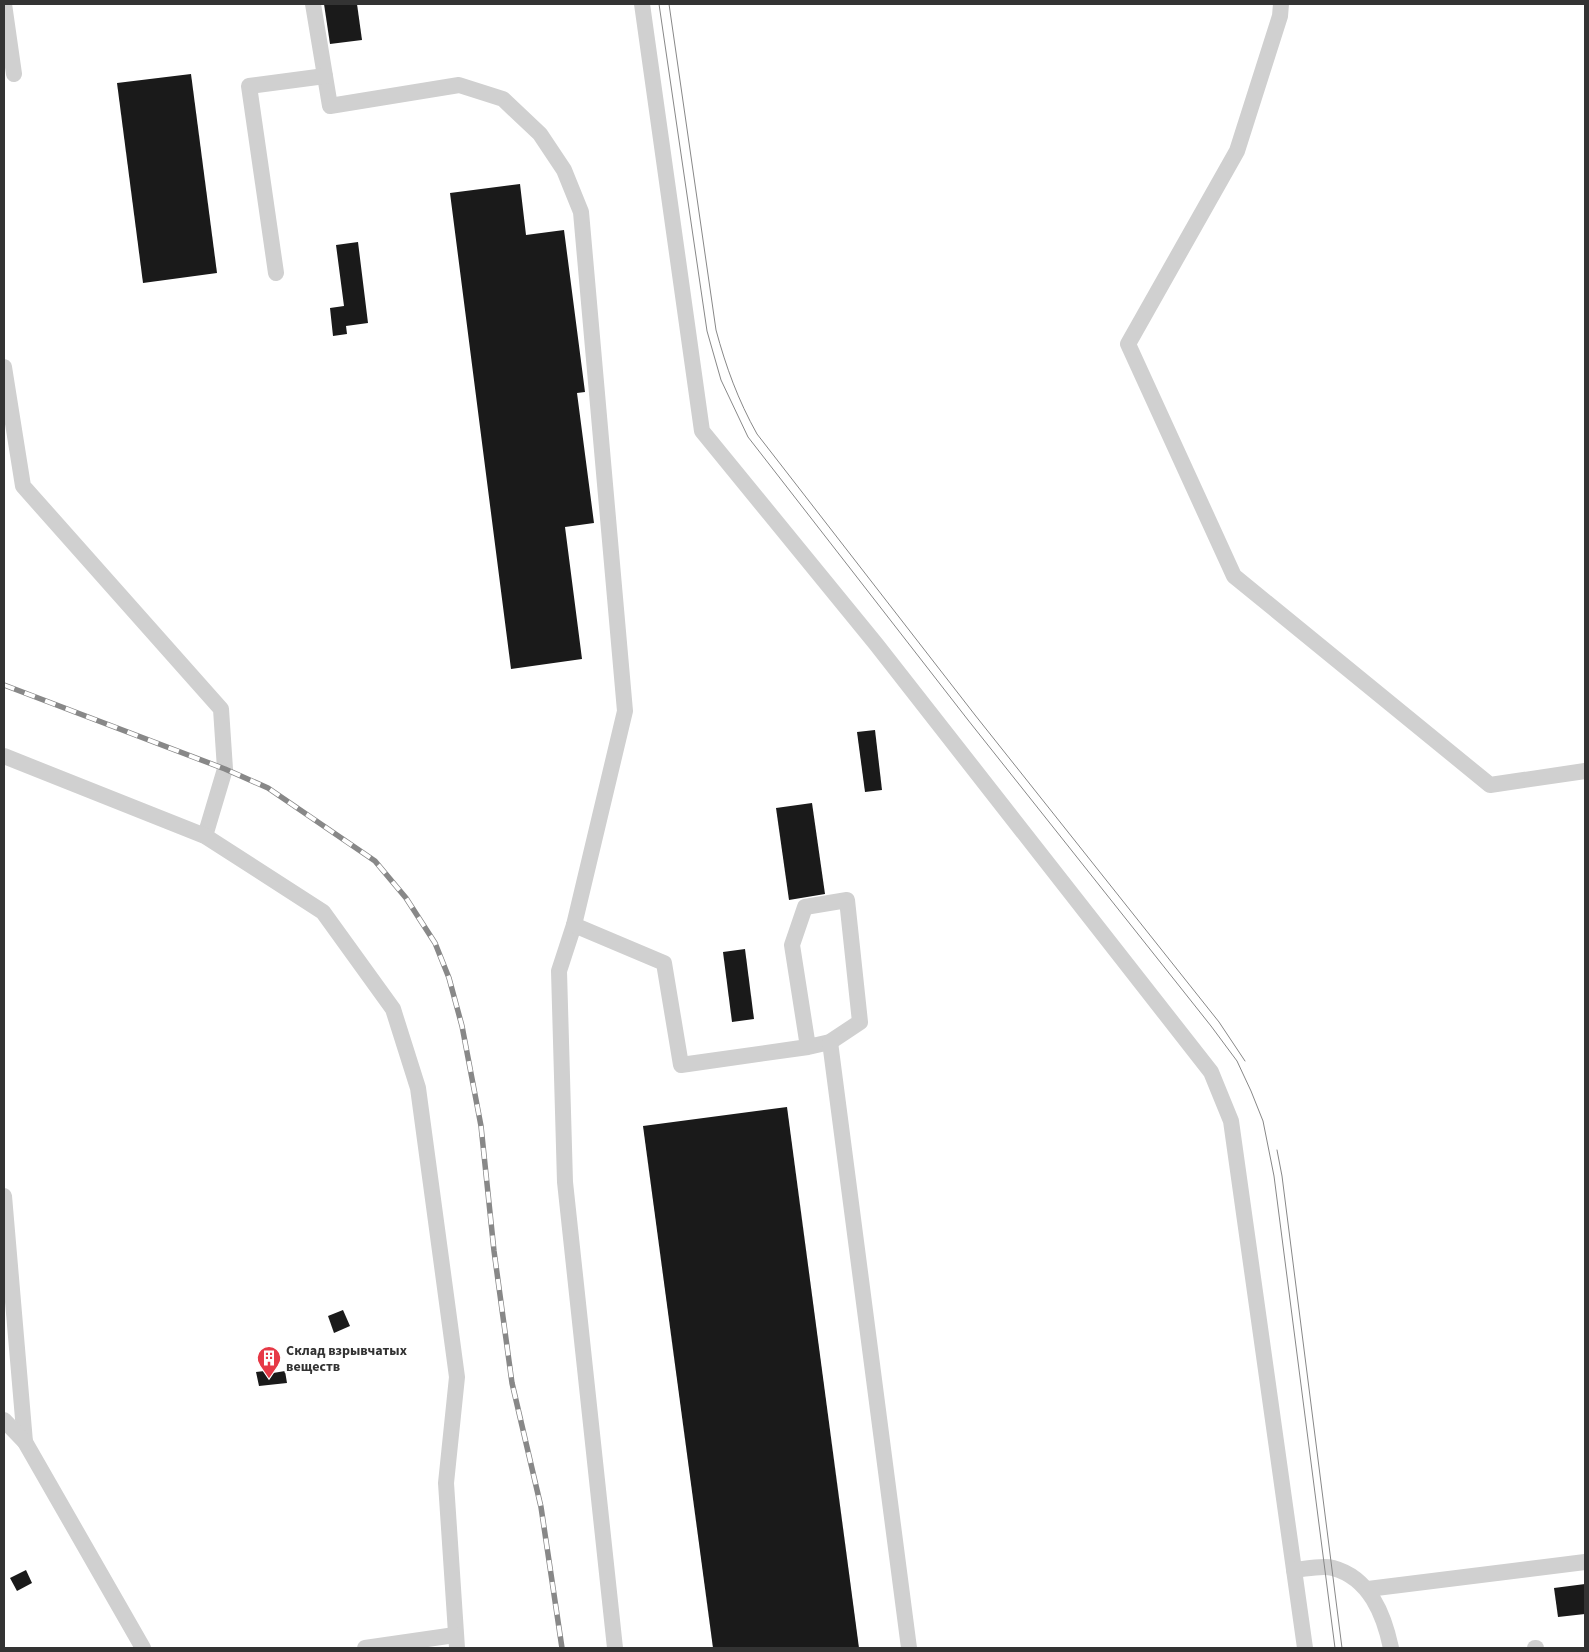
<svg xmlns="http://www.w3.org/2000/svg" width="1589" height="1652" font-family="'Source Sans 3',sans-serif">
	<rect width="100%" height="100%" fill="#fff"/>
	<g fill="#1a1a1a">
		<polygon points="324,4 357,4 362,40 330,44"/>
		<polygon points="191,74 217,273 143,283 117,83"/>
		<polygon points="520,184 526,235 564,230 585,392 577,393 594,523 565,527 582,659 511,669 450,193"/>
		<polygon points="358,242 368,323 346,326 347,334 333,336 330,308 344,306 336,245"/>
		<polygon points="875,730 882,790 865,792 857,732"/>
		<polygon points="812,803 825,894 789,900 776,808"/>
		<polygon points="745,949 754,1019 732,1022 723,952"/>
		<polygon points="787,1107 859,1648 713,1648 643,1126"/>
		<polygon points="343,1310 350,1326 334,1333 328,1316"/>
		<polygon points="273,1370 273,1373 285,1371 287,1383 259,1386 256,1372"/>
		<polygon points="26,1570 32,1583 17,1591 10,1578"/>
		<polygon points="1585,1584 1585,1614 1558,1617 1554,1588"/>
	</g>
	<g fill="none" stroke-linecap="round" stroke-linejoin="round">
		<g stroke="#d0d0d0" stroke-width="16">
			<polyline points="4,4 14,74"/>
			<polyline points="313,4 330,106 459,85 503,99 540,134 564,170 581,212 625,711 574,925 559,971 565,1182 615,1648"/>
			<polyline points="642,4 702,431 876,644 1211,1072 1231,1121 1305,1648"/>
			<polyline points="1281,4 1280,16 1237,151 1128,344 1234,576 1490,785 1585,771"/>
			<polyline points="276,273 249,86 325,76"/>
			<polyline points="4,367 23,486 221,709 225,769 205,836"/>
			<polyline points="4,756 205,836 323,912 393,1009 418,1088 457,1377 446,1483 457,1648"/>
			<polyline points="574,925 664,963 681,1065 808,1047 830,1042 860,1022 847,900 805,907 792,945 808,1047"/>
			<polyline points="830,1042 909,1648"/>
			<polyline points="4,1196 25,1442"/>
			<polyline points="4,1420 25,1442 143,1648"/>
			<path d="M1294,1570c12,-1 28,-5 39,-2 37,10 51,47 58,80"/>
			<polyline points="1368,1589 1585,1562"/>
			<polyline points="365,1648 455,1635"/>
			<polyline points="1535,1648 1536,1648"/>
		</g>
		<g stroke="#888" stroke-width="1">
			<polyline points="659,4 707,331 721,380 748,437 968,720 1211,1026 1237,1061 1251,1091 1263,1121 1274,1176 1335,1648"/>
			<path d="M669,4l47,326c10,37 22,70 41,104l218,281 244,307 26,39"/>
			<polyline points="1277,1150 1282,1176 1342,1648"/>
		</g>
		<g stroke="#888" stroke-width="5.5">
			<polyline id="rail" points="4,685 225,769 268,788 375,861 406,898 435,943 449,978 462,1026 481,1126 494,1251 512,1383 541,1507 562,1648"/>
		</g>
		<use href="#rail" stroke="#fff" stroke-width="4" stroke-dasharray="11" stroke-linecap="butt"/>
	</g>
	<defs>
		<g id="building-pin" transform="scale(1.25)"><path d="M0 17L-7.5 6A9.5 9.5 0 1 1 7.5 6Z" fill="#e63946" stroke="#fff"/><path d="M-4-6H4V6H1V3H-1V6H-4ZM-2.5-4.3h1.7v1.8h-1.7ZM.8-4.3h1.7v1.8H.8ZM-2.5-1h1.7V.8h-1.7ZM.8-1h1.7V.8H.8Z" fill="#fff"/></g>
	</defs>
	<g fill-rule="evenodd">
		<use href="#building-pin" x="269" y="1358"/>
	</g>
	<g text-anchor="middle" stroke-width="5" stroke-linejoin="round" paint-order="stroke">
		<g font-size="14" font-weight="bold" fill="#333" stroke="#fff" text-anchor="start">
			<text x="286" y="1355">Склад взрывчатых<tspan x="286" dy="16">веществ</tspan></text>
		</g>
	</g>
	<rect width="1589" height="1652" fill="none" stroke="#333333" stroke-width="10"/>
</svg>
